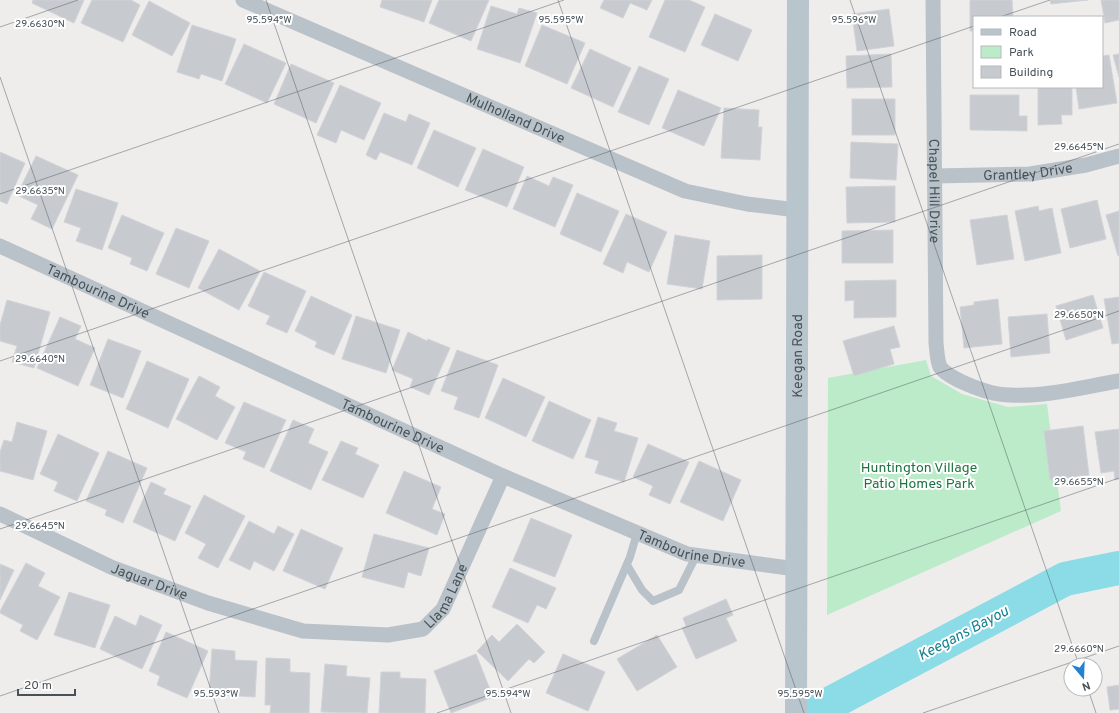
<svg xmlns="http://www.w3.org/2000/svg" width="1119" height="713" font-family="Overpass,sans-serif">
	<rect width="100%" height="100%" fill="#efecec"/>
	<polygon fill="#bcebc9" points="926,360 931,376 962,394 1008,407 1047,404 1061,511 827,615 828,378"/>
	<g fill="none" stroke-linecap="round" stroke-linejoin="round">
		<polyline stroke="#8bdce6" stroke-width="34" points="812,713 1065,579 1119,568"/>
	</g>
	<g fill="#c7cacf" stroke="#d0d3d8">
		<polygon points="33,0 84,0 74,23 32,3"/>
		<polygon points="92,0 131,0 140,5 123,42 81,23"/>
		<polygon points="382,0 432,0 424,22 380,7"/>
		<polygon points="439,0 489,0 471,41 429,23"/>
		<polygon points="604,0 652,0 647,10 630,3 623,18 600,8"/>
		<polygon points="665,0 689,0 705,7 685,52 649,37"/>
		<polygon points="970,0 1012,0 1013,17 974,17 974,31 970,31"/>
		<polygon points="1050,0 1088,0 1051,4"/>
		<polygon points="1101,0 1119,0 1119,20 1105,23"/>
		<polygon points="149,1 190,23 172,56 132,35"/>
		<polygon points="491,6 517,14 519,8 537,13 520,63 477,49"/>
		<polygon points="889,9 894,46 857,51 852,14"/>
		<polygon points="715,14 752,30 738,61 701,45"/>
		<polygon points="192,25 236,39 222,81 201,74 199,79 177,72"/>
		<polygon points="542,25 585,43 567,84 525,66"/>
		<polygon points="244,44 286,63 267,103 225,84"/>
		<polygon points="590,49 631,68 613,107 571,88"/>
		<polygon points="891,54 892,87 847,88 846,56"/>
		<polygon points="1119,54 1119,77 1113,55"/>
		<polygon points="1109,55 1117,103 1079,109 1076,87 1102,87 1102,56"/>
		<polygon points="291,64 334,83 316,123 274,104"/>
		<polygon points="639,66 669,79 649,125 618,112"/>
		<polygon points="340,85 381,103 364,140 341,130 336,143 317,135"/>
		<polygon points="1038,87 1072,87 1072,115 1061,115 1062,124 1038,125"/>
		<polygon points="678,90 721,108 704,146 662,128"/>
		<polygon points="970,95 1019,95 1019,116 1027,116 1027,131 970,130"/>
		<rect x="852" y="99" width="43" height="36"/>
		<polygon points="724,108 759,110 758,127 762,127 760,160 721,158"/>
		<polygon points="384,113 406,122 409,114 430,123 412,165 380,152 376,160 366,155"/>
		<polygon points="434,130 476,148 458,187 417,168"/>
		<polygon points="851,142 898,144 896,180 850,178"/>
		<polygon points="483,149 524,167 507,207 465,190"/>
		<polygon points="0,152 25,163 7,204 0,201"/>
		<polygon points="36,156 78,175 52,229 31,219 38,205 17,195"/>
		<polygon points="527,176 549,186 553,177 573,185 555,227 513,209"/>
		<polygon points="895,186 895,222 847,223 846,187"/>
		<polygon points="76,189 118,203 102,250 76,241 81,228 64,222"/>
		<polygon points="577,193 619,211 601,252 560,234"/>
		<polygon points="1097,200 1106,239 1070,248 1061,209"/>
		<polygon points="1038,206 1039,211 1052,208 1061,253 1025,261 1015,211"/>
		<polygon points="1119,211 1119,255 1118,256 1106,215"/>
		<polygon points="626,214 667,232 649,272 627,262 623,273 603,264"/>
		<polygon points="122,215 164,233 147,271 130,264 132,258 108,248"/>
		<polygon points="1007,215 1014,259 977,265 970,220"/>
		<polygon points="176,228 209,241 189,288 156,274"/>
		<polygon points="893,230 893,263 842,263 842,231"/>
		<polygon points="675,235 710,241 702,289 667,284"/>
		<polygon points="219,249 260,271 239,310 198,288"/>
		<polygon points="762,255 762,299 717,300 717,256"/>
		<polygon points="264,272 306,291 287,333 266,324 270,316 248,306"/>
		<polygon points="896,280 896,317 854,318 854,300 845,301 845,281"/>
		<polygon points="1093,295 1103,328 1066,340 1056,306"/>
		<polygon points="311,296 352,315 334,355 315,347 317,342 295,331"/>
		<polygon points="1119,297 1119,343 1112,344 1104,299"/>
		<polygon points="998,299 1002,344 964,348 960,307 974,305 974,302"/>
		<polygon points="7,300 50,312 34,368 12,362 17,346 0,341 0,325"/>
		<polygon points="1047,314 1050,353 1011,357 1008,317"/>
		<polygon points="356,316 400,330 386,373 342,359"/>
		<polygon points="60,317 81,326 75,339 95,348 78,386 37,368"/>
		<polygon points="894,326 900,347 890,349 894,364 854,376 843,341"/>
		<polygon points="408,332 427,341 428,339 450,348 429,395 410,387 413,379 392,370"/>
		<polygon points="108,339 141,351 123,398 90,385"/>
		<polygon points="457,350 498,365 479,418 454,409 458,397 441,391"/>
		<polygon points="147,361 189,379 168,428 126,409"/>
		<polygon points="199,376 220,387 215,396 235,407 217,440 176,419"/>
		<polygon points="503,378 545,397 526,437 485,418"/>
		<polygon points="549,401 591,420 573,459 532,441"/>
		<polygon points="244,402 286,420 264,468 243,459 246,452 225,443"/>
		<polygon points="598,417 617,423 614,431 638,438 624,482 595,473 599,461 585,457"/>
		<polygon points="293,420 314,429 308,443 328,452 311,490 270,471"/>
		<polygon points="17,422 47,431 33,480 0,471 0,452 4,440 12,442"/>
		<polygon points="1083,426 1089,475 1050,480 1044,431"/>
		<polygon points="1119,429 1119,479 1115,480 1114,471 1101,473 1095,432"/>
		<polygon points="58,434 99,453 77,501 54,491 58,482 40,474"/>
		<polygon points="341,441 358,448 355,454 379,465 363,498 322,480"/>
		<polygon points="648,444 689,462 670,504 649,495 653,486 633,477"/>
		<polygon points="108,451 147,468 123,523 105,515 107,510 86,501"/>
		<polygon points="699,461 741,480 723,521 680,502"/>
		<polygon points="404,471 441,487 432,509 445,514 437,535 386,513"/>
		<polygon points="151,482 166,489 163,494 191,506 175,541 133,522"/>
		<polygon points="204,495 245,516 218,568 198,558 206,544 185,533"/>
		<polygon points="531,518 572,535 555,577 513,561"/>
		<polygon points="249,521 274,534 278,526 294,534 274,571 254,561 250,570 229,560"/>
		<polygon points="301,529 343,548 325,589 283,571"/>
		<polygon points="374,534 429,548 421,576 408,572 404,588 362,577"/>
		<polygon points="26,563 45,573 38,586 60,597 37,640 20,631 23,625 0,613 0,611"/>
		<polygon points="0,564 14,570 0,600"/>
		<polygon points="510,568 556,588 546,609 537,605 528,623 492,607"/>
		<polygon points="69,592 110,605 95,648 54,635"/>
		<polygon points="726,599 733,615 726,618 737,641 696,659 682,628 686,626 683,618"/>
		<polygon points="140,615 162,625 142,669 100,649 115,616 136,626"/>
		<polygon points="517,624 545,652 534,663 529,659 508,681 477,651 492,635 499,642"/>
		<polygon points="166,632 208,651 187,698 157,685 160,676 149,671"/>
		<polygon points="657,635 677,667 637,691 617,659"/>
		<polygon points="212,649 235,651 235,660 257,661 255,697 209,694"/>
		<polygon points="476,654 493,697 451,713 434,671"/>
		<polygon points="563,654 605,672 588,711 546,693"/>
		<polygon points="266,658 290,659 290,672 310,673 309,713 270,713 271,705 265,705"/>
		<polygon points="325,664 347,666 346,676 370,678 367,713 321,712"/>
		<polygon points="381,672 400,672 400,678 426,679 425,713 379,713"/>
		<polygon points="1119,685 1119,709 1110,710 1107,687"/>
	</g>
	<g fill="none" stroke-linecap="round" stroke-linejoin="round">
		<g stroke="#b8c2c8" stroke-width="8">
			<polyline points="627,565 642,590 653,601 679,590 696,556"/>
			<polyline points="594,641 630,557 637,533"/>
		</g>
		<g stroke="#b8c2c8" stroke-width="15">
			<path id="s1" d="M243,0l442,191 62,13 50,6"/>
			<path id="s2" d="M933,0l3,343c1,8 1,17 4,24 4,6 14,11 20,14 15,7 33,14 50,14 36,2 73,-8 109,-14"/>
			<path id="s3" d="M935,176l95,-2 56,-9 33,-9"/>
			<path id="s4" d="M0,246l503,230 184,78 109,15"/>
			<path id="s5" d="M0,514l111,53 97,36 95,28 85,4 35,-6 20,-20 60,-133"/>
		</g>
		<path stroke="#b9c5cd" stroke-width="22" id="s6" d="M796,713l2,-713"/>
	</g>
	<path fill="none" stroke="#465158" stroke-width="1" stroke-opacity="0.45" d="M266,0l245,713M558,0l246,713M850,0l229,665M1000,17l50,-17M0,27l78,-27M0,77l219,636M0,194l564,-194M0,361l974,-335M0,529l1119,-385M1088,689l8,24M0,696l1119,-385M437,713l682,-235M923,713l196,-67"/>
	<g text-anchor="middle" stroke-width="4" stroke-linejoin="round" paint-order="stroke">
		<g font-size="14" fill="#465158" stroke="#fff">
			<text dy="5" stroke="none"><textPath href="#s1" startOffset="297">Mulholland Drive</textPath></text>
			<text dy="5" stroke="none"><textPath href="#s3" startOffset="93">Grantley Drive</textPath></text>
			<text dy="5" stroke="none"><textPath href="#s2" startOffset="191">Chapel Hill Drive</textPath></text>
			<text dy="5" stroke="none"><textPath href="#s4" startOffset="108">Tambourine Drive</textPath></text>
			<text dy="5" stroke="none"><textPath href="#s6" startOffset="357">Keegan Road</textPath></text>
			<text dy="5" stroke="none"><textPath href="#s4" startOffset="432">Tambourine Drive</textPath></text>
			<text dy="5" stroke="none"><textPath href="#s4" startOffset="756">Tambourine Drive</textPath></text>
			<text dy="5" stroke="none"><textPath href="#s5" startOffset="164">Jaguar Drive</textPath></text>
			<text dy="5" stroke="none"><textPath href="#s5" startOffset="487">Llama Lane</textPath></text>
		</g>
		<g font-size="14" fill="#1c743f" stroke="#fff">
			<text x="919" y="472">Huntington Village<tspan x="919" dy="16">Patio Homes Park</tspan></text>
		</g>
		<g font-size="15" font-style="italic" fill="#14818e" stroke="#fff">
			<text transform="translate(963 633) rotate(-28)" y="5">Keegans Bayou</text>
		</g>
	</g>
	<g font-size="10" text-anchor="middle" fill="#465158" stroke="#fff" stroke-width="4" stroke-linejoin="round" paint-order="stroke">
		<text x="269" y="23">95.594°W</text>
		<text x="561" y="23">95.595°W</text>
		<text x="854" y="23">95.596°W</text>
		<text x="40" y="27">29.6630°N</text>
		<text x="1079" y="150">29.6645°N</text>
		<text x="40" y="194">29.6635°N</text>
		<text x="1079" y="318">29.6650°N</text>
		<text x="40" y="362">29.6640°N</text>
		<text x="1079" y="485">29.6655°N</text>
		<text x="40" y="529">29.6645°N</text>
		<text x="1079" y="652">29.6660°N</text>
		<text x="216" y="697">95.593°W</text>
		<text x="508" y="697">95.594°W</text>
		<text x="800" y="697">95.595°W</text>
	</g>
	<rect x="973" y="16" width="130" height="72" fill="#ffffff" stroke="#b5b9bc"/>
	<rect x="981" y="29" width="20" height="6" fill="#b9c5cd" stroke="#b5b9bc"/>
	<text x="1009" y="36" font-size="12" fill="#465158">Road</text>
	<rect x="981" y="46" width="20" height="12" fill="#bcebc9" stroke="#b5b9bc"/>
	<text x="1009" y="56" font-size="12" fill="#465158">Park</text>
	<rect x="981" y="66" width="20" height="12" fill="#c7cacf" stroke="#b5b9bc"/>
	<text x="1009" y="76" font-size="12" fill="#465158">Building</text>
	<g transform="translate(1083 677) rotate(161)"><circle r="19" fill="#ffffff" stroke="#b5b9bc"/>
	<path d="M0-3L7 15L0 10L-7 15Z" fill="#2381d2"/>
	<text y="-6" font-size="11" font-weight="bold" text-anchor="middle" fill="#465158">N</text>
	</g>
	<path d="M18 689v6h57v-6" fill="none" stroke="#465158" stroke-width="2"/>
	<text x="24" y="689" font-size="12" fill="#465158" stroke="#ffffff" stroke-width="3" paint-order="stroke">20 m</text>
</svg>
